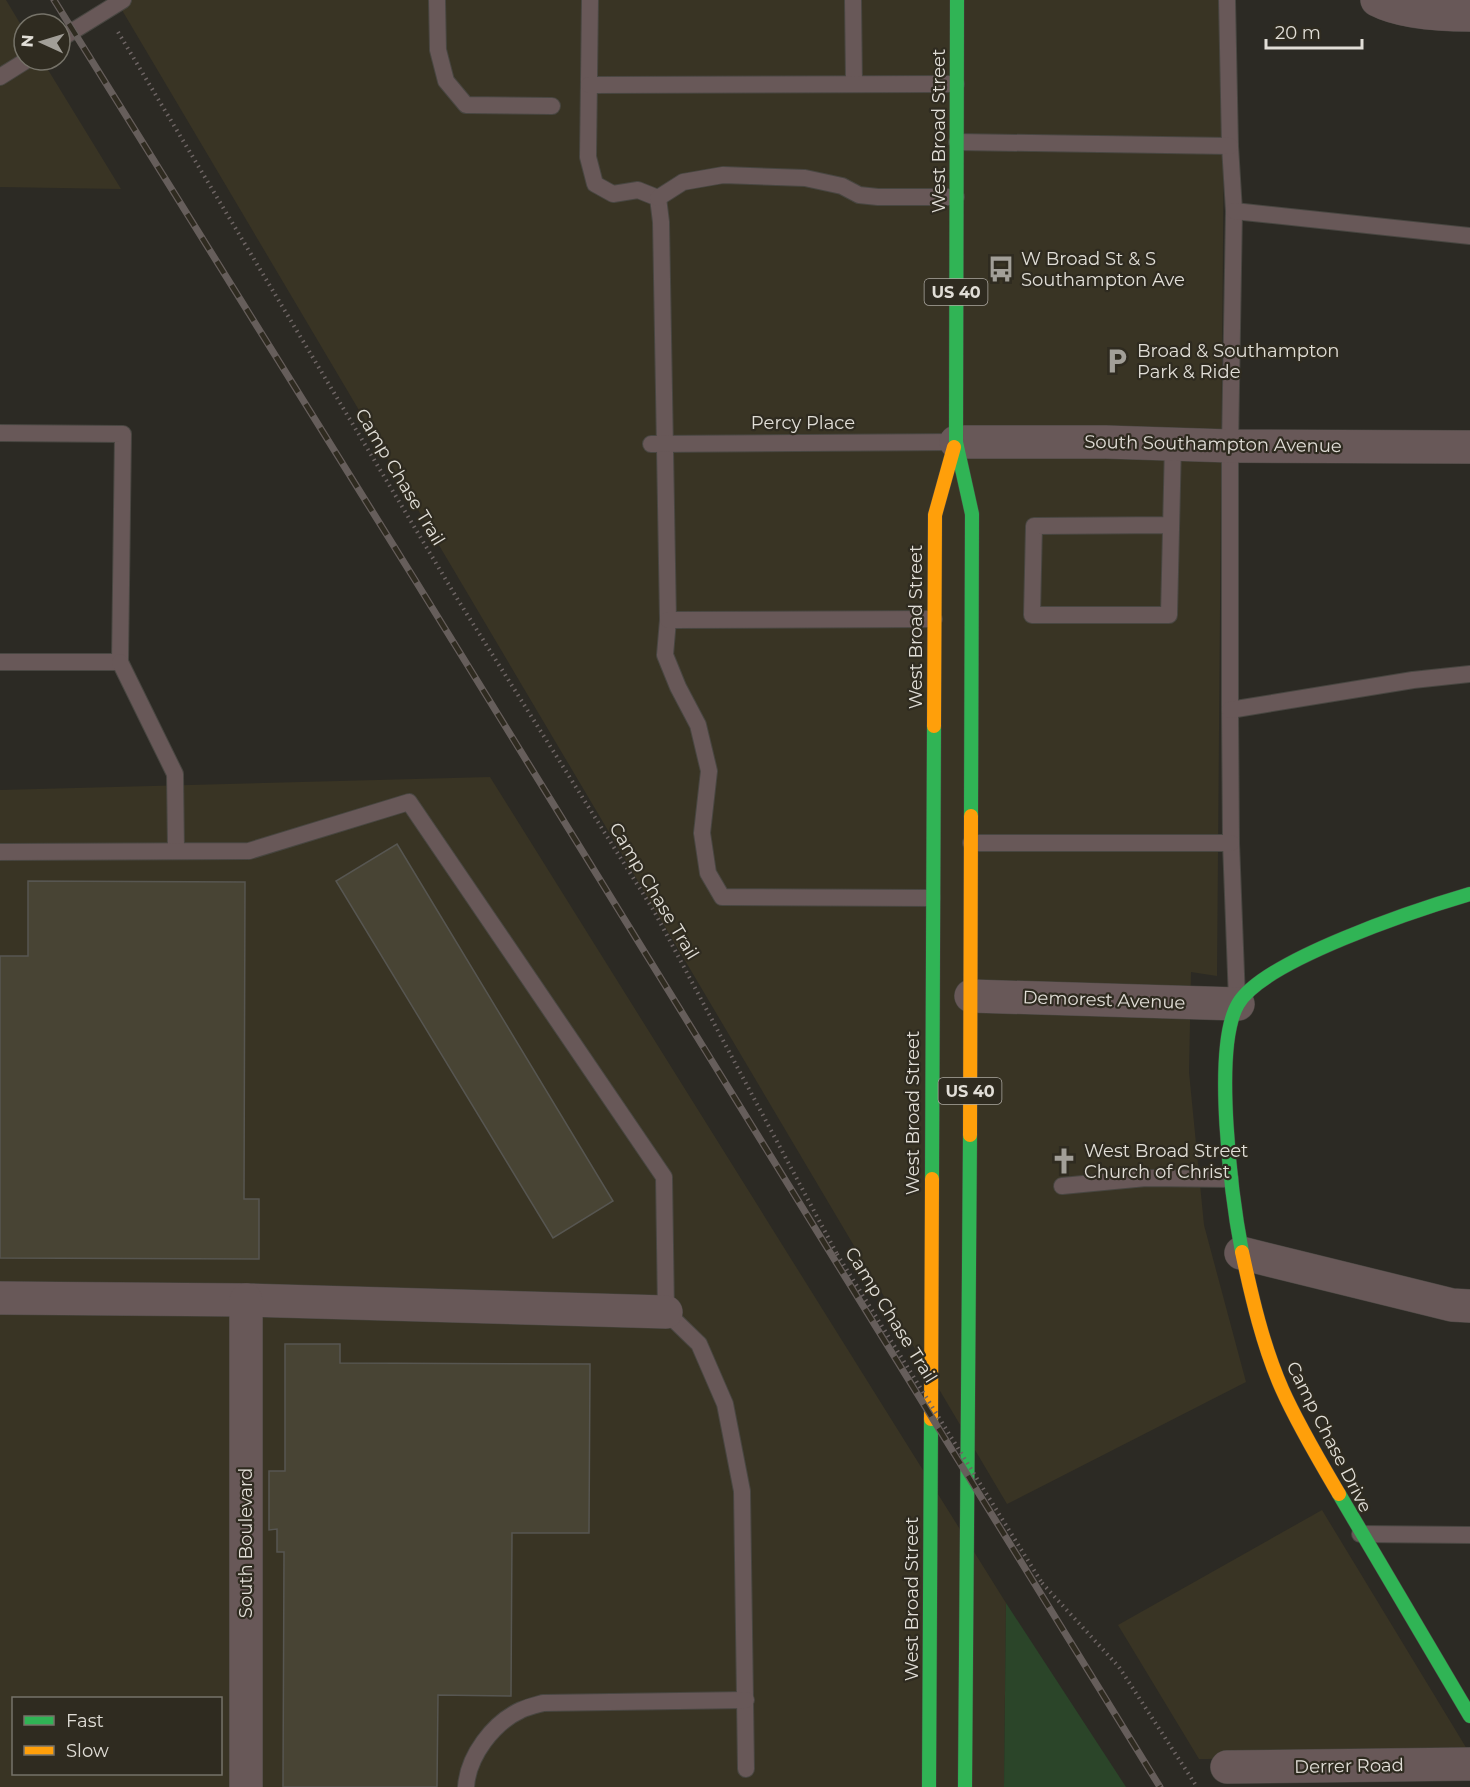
<svg xmlns="http://www.w3.org/2000/svg" width="1470" height="1787" font-family="Montserrat,sans-serif">
	<rect width="100%" height="100%" fill="#2c2a24"/>
	<g fill="#393424" fill-rule="evenodd">
		<polygon points="0,0 6,0 24,30 24,60 42,60 121,189 0,187"/>
		<polygon points="116,0 1225,0 1217,976 1191,972 1189,1072 1204,1225 1246,1382 1007,1504"/>
		<path d="M490,777l516,826 -2,184h-1004v-997zM14,1698h206v76h-206z"/>
		<polygon points="1322,1510 1470,1754 1470,1758 1199,1759 1118,1625"/>
	</g>
	<polygon fill="#2b4529" points="1006,1603 1126,1787 1004,1787"/>
	<g fill="#484434" stroke="#575651" stroke-width="1.5">
		<polygon points="397,844 613,1201 553,1238 336,881"/>
		<polygon points="28,881 245,882 244,1199 259,1199 259,1259 0,1258 0,956 28,956"/>
		<polygon points="285,1344 340,1344 340,1363 590,1364 589,1533 512,1533 511,1696 438,1695 437,1787 283,1787 284,1552 277,1552 277,1529 269,1530 269,1471 285,1471"/>
	</g>
	<g fill="none" stroke-linecap="round" stroke-linejoin="round">
		<g stroke="#484641" stroke-width="18">
			<g id="lane">
				<polyline points="437,0 438,50 446,81 466,105 552,106"/>
				<polyline points="590,0 588,157 595,184 613,194 638,190 658,198 661,222 668,620 665,655 678,687 698,725 709,771 702,833 708,873 722,897 932,898"/>
				<polyline points="853,0 854,84"/>
				<polyline points="1227,0 1230,146 1234,211 1230,446 1230,710 1231,843 1237,1000"/>
				<polyline points="60,39 123,0"/>
				<polyline points="0,77 27,60"/>
				<polyline points="589,85 956,84"/>
				<polyline points="957,142 1230,146"/>
				<polyline points="658,198 683,182 723,175 805,178 842,186 859,195 878,197 956,197"/>
				<polyline points="1234,211 1470,236"/>
				<polyline points="0,433 123,434 120,662 0,662"/>
				<polyline points="651,444 956,442"/>
				<polyline points="1170,525 1034,526 1032,615 1169,615 1173,444"/>
				<polyline points="668,620 934,619"/>
				<polyline points="120,662 175,774 176,851"/>
				<polyline points="1230,710 1413,680 1470,674"/>
				<polyline points="971,843 1231,843"/>
				<polyline points="0,852 249,851 409,802 664,1177 666,1312 699,1344 725,1404 742,1491 746,1769"/>
				<polyline points="1062,1186 1146,1178 1230,1179"/>
				<polyline points="1360,1534 1470,1535"/>
				<path d="M466,1787c2,-31 27,-64 55,-77 7,-3 15,-5 22,-7l203,-3"/>
			</g>
		</g>
		<g stroke="#484641" stroke-width="34">
			<g id="street">
				<path d="M1377,0c25,13 65,15 93,15"/>
				<polyline points="956,442 1106,442 1230,446 1470,447"/>
				<polyline points="971,996 1238,1004"/>
				<polyline points="1241,1253 1452,1305 1470,1306"/>
				<polyline points="0,1298 246,1300 666,1312"/>
				<polyline points="1227,1767 1470,1764"/>
				<polyline points="246,1787 246,1300"/>
			</g>
		</g>
		<g stroke="#484641" stroke-width="15">
			<g id="fast">
				<polyline points="957,0 956,442 972,514 971,816"/>
				<polyline points="932,1179 934,726"/>
				<path d="M1242,1252c-10,-52 -30,-204 -4,-248 25,-44 181,-95 232,-110"/>
				<polyline points="1339,1494 1470,1716"/>
				<polyline points="929,1787 931,1419"/>
				<polyline points="965,1787 970,1135"/>
			</g>
		</g>
		<g stroke="#484641" stroke-width="15">
			<g id="slow">
				<polyline points="934,726 935,515 954,447"/>
				<polyline points="970,1135 971,816"/>
				<path d="M1242,1252c10,46 21,94 40,137 16,36 37,71 57,105"/>
				<polyline points="931,1419 932,1179"/>
			</g>
		</g>
		<g stroke="#6e6564" stroke-width="4" stroke-dasharray="1.5 4.5" stroke-linecap="butt">
			<polyline points="118,32 458,600 654,911 837,1254"/>
			<polyline points="1042,1583 1119,1667 1197,1787"/>
		</g>
		<use href="#lane" stroke="#685858" stroke-width="16"/>
		<use href="#street" stroke="#685858" stroke-width="33"/>
		<use href="#fast" stroke="#30b455" stroke-width="14"/>
		<use href="#slow" stroke="#ff9f0a" stroke-width="14"/>
		<g stroke="#665e5b" stroke-width="7">
			<polyline id="rail" points="54,0 415,580 1160,1787"/>
		</g>
		<use href="#rail" stroke="#2f2b20" stroke-width="4.5" stroke-dasharray="14" stroke-linecap="butt"/>
		<polyline stroke="#6e6564" stroke-width="4" stroke-dasharray="1.5 4.5" stroke-linecap="butt" points="837,1254 1042,1583"/>
	</g>
	<defs>
		<g id="bus-bare" transform="scale(2.07)"><path d="M-5-6H5V4H4V6H2V4H-2V6H-4V4H-5ZM-3.5-4V0h7V-4ZM-3.5 1.2v1.5H-2V1.2ZM2 1.2v1.5H3.5V1.2Z" fill="#a29f98" stroke="#2f2b20" stroke-width="2.5" paint-order="stroke"/></g>
		<g id="parking-bare" transform="scale(2.07)"><path d="M-3.5-5.5H1a3.5 3.5 0 0 1 0 7H-1V5.5H-3.5ZM-1-3.4V-.6H.8a1.4 1.4 0 0 0 0-2.8Z" fill="#a29f98" stroke="#2f2b20" stroke-width="2.5" paint-order="stroke"/></g>
		<g id="church-bare" transform="scale(2.07)"><path d="M-1.2-6h2.4v3.5h3.3v2.4h-3.3V6h-2.4V-.1h-3.3v-2.4h3.3Z" fill="#a29f98" stroke="#2f2b20" stroke-width="2.5" paint-order="stroke"/></g>
	</defs>
	<g fill-rule="evenodd">
		<use href="#bus-bare" x="1001" y="269"/>
		<use href="#parking-bare" x="1117" y="361"/>
		<use href="#church-bare" x="1064" y="1161"/>
	</g>
	<g text-anchor="middle" stroke-width="4.5" stroke-linejoin="round" paint-order="stroke">
		<g fill="#2f2b20" stroke="#aca8a0" stroke-width="1.5">
			<rect x="924.5" y="279" width="63" height="26" rx="4.5"/>
			<rect x="938.5" y="1078" width="63" height="26" rx="4.5"/>
		</g>
		<g font-size="16" font-weight="bold" fill="#e1ded7">
			<text x="956" y="298">US 40</text>
			<text x="970" y="1097">US 40</text>
		</g>
		<g font-size="18" fill="#e1ded7" stroke="#2f2b20">
			<text transform="translate(939 131) rotate(-90)" y="6">West Broad Street</text>
			<text x="803" y="429">Percy Place</text>
			<text transform="translate(1213 444) rotate(1)" y="6">South Southampton Avenue</text>
			<text transform="translate(400 477) rotate(59)" y="6">Camp Chase Trail</text>
			<text transform="translate(916 627) rotate(-90)" y="6">West Broad Street</text>
			<text transform="translate(654 891) rotate(59)" y="6">Camp Chase Trail</text>
			<text transform="translate(1104 1000) rotate(2)" y="6">Demorest Avenue</text>
			<text transform="translate(913 1113) rotate(-90)" y="6">West Broad Street</text>
			<text transform="translate(891 1315) rotate(58)" y="6">Camp Chase Trail</text>
			<text transform="translate(1329 1437) rotate(63)" y="6">Camp Chase Drive</text>
			<text transform="translate(246 1543) rotate(-90)" y="6">South Boulevard</text>
			<text transform="translate(912 1599) rotate(-90)" y="6">West Broad Street</text>
			<text transform="translate(1349 1766) rotate(-1)" y="6">Derrer Road</text>
		</g>
		<g font-size="18" fill="#e1ded7" stroke="#2f2b20" text-anchor="start">
			<text x="1021" y="265">W Broad St &amp; S<tspan x="1021" dy="21">Southampton Ave</tspan></text>
			<text x="1137" y="357">Broad &amp; Southampton<tspan x="1137" dy="21">Park &amp; Ride</tspan></text>
			<text x="1084" y="1157">West Broad Street<tspan x="1084" dy="21">Church of Christ</tspan></text>
		</g>
	</g>
	<rect x="12" y="1697" width="210" height="78" fill="#2f2b20" stroke="#767369" stroke-width="1.5"/>
	<rect x="24" y="1716" width="30" height="9" fill="#30b455" stroke="#767369" stroke-width="1.5"/>
	<text x="66" y="1727" font-size="18" fill="#e1ded7">Fast</text>
	<rect x="24" y="1746" width="30" height="9" fill="#ff9f0a" stroke="#767369" stroke-width="1.5"/>
	<text x="66" y="1757" font-size="18" fill="#e1ded7">Slow</text>
	<g transform="translate(42 42) rotate(274)"><circle r="28" fill="#2f2b20" stroke="#767369" stroke-width="1.5"/>
	<path d="M0-4.5L10 22L0 15L-10 22Z" fill="#a29f98"/>
	<text y="-9" font-size="16" font-weight="bold" text-anchor="middle" fill="#e1ded7">N</text>
	</g>
	<path d="M1266 39v9h96v-9" fill="none" stroke="#e1ded7" stroke-width="3"/>
	<text x="1275" y="39" font-size="18" fill="#e1ded7" stroke="#2f2b20" stroke-width="4.5" paint-order="stroke">20 m</text>
</svg>
